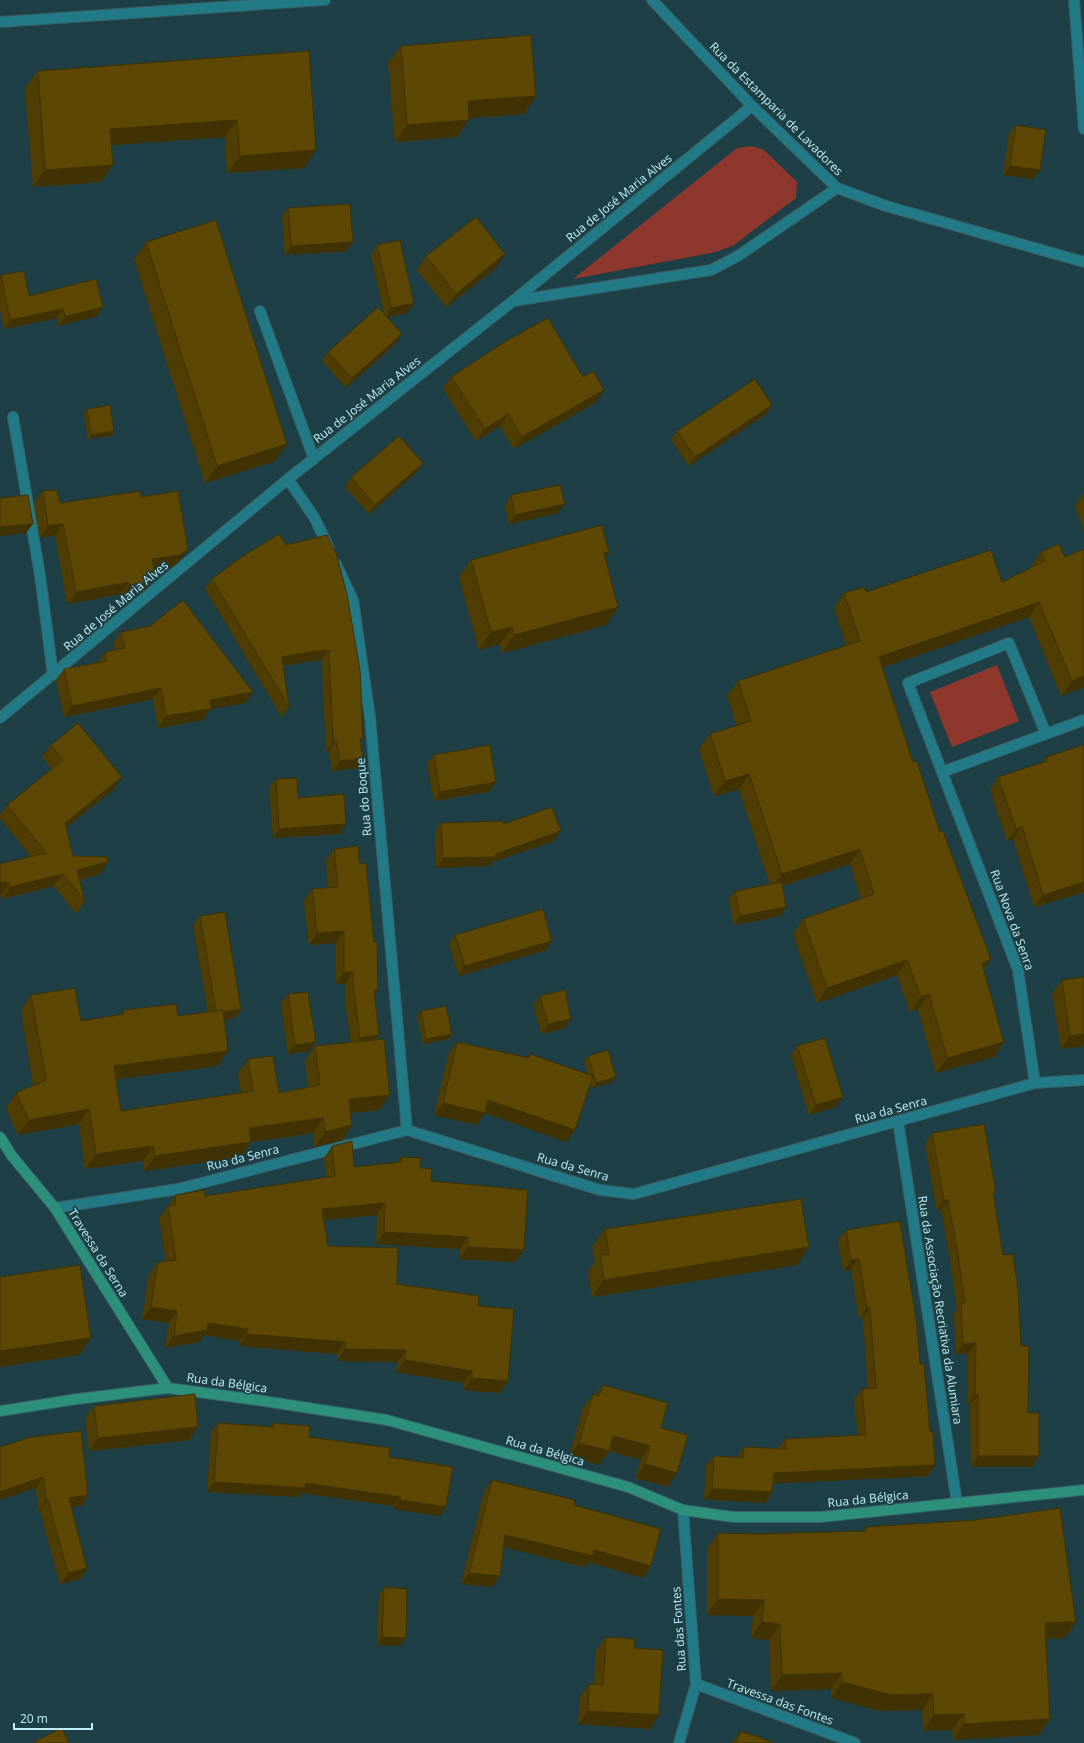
<svg xmlns="http://www.w3.org/2000/svg" width="1084" height="1743" font-family="'Open Sans',sans-serif">
	<rect width="100%" height="100%" fill="#1d3f45"/>
	<g fill="#8e372d">
		<polygon points="752,146 764,150 797,182 796,198 734,245 716,252 573,279 737,148"/>
		<polygon points="997,665 1019,721 952,747 930,692"/>
	</g>
	<g fill="none" stroke-linecap="round" stroke-linejoin="round">
		<g stroke="#375e64" stroke-width="12">
			<g id="lane">
				<polyline points="513,301 711,270 738,256 837,188"/>
				<polyline points="260,311 314,459"/>
			</g>
		</g>
		<g stroke="#375e64" stroke-width="12">
			<g id="street">
				<polyline points="652,0 752,106 837,188 886,206 1084,262"/>
				<polyline points="1074,0 1084,129"/>
				<polyline points="0,22 325,0"/>
				<polyline points="13,417 40,575 53,675"/>
				<polyline points="288,479 314,517 329,548"/>
				<polyline points="336,564 353,600 370,717 407,1130"/>
				<polyline points="0,718 288,479 513,301 752,106"/>
				<polyline points="942,772 908,683 1009,643 1046,734"/>
				<polyline points="1035,1083 1018,970 942,772 1084,720"/>
				<polyline points="898,1121 957,1503"/>
				<polyline points="55,1208 178,1189 407,1130 600,1190 634,1194 1035,1083 1084,1080"/>
				<polyline points="696,1684 855,1743"/>
				<polyline points="679,1743 696,1684 683,1510"/>
			</g>
		</g>
		<g stroke="#375e64" stroke-width="12">
			<g id="secondary">
				<polyline points="0,1137 12,1156 55,1208 168,1388"/>
				<polyline points="0,1411 77,1399 168,1388 257,1400 387,1420 628,1487 683,1510 733,1517 821,1517 1084,1490"/>
			</g>
		</g>
		<use href="#lane" stroke="#237a87" stroke-width="10"/>
		<use href="#street" stroke="#237a87" stroke-width="10"/>
		<use href="#secondary" stroke="#2c907d" stroke-width="10"/>
	</g>
	<g fill="#4f3d03">
		<polygon points="401,46 536,96 524,114 469,118 457,137 395,142 388,63"/>
		<polygon points="309,51 304,168 227,173 225,137 111,145 113,165 101,182 33,187 25,88 38,71"/>
		<polygon points="1016,125 1033,179 1003,175 1009,134"/>
		<polygon points="288,208 346,251 285,255 282,217"/>
		<polygon points="146,242 275,461 205,483 134,259"/>
		<polygon points="377,245 414,303 407,313 387,317 402,334 396,343 346,388 322,361 328,352 384,313 371,255"/>
		<polygon points="426,256 496,268 446,307 417,270"/>
		<polygon points="1,275 29,296 97,316 58,326 57,318 4,329 0,310 0,277"/>
		<polygon points="451,377 596,402 514,449 500,426 476,441 443,389"/>
		<polygon points="772,405 766,414 689,466 671,440 677,431"/>
		<polygon points="87,409 114,431 111,436 88,439 84,414"/>
		<polygon points="423,463 417,472 369,514 345,487 351,477"/>
		<polygon points="43,491 60,503 141,497 180,560 172,567 154,569 155,576 147,588 139,594 121,597 120,594 67,604 55,535 40,538 34,503"/>
		<polygon points="1084,493 1084,531 1075,506"/>
		<polygon points="511,495 558,513 509,524 505,505"/>
		<polygon points="327,535 363,758 356,768 332,771 329,751 326,751 322,660 316,661 316,660 283,666 289,707 282,717 205,589 212,579 286,545"/>
		<polygon points="1059,544 1084,687 1061,696 1029,617 883,667 913,762 984,970 994,1057 936,1073 918,1009 910,1012 897,975 817,1003 793,934 803,919 861,899 850,864 782,886 786,907 780,916 734,925 729,900 735,891 770,885 739,789 714,796 699,749 710,734 737,726 727,696 738,681 846,645 834,608 844,593 866,592 1002,582 1031,568 1031,567 1041,552"/>
		<polygon points="609,552 605,558 618,607 606,625 502,653 500,644 479,650 459,577 471,560"/>
		<polygon points="121,632 245,703 211,709 203,720 158,728 153,699 64,717 56,680 64,669 98,662 105,652 115,650 113,643"/>
		<polygon points="51,745 122,777 113,790 66,827 73,856 108,862 100,874 79,880 85,901 76,914 54,886 2,899 1,895 0,895 0,864 31,857 0,818 0,815 7,805 52,769 42,757"/>
		<polygon points="434,755 496,782 490,791 434,801 427,764"/>
		<polygon points="1046,757 1084,892 1034,907 1013,839 1007,841 990,790 998,777 1042,763"/>
		<polygon points="276,779 298,798 340,834 273,838 269,788"/>
		<polygon points="441,823 504,824 554,841 492,862 490,866 436,868 435,832"/>
		<polygon points="334,849 375,995 379,1035 376,1039 390,1095 379,1110 351,1113 352,1125 342,1140 314,1147 313,1133 251,1142 241,1157 144,1171 143,1161 85,1169 79,1124 18,1135 6,1108 16,1093 33,1085 21,1010 31,995 81,1021 121,1015 124,1010 178,1016 208,1012 193,925 200,916 241,1009 235,1018 224,1020 218,1066 116,1079 121,1111 241,1093 238,1074 248,1059 279,1093 308,1087 305,1061 315,1046 351,1042 345,1002 345,984 336,983 336,943 309,945 304,901 312,889 328,888 326,860"/>
		<polygon points="455,935 546,950 459,976 449,944"/>
		<polygon points="1062,980 1084,1046 1061,1049 1052,993"/>
		<polygon points="288,994 309,1051 288,1054 281,1004"/>
		<polygon points="540,996 565,1028 541,1034 534,1005"/>
		<polygon points="421,1011 452,1034 449,1039 423,1044 417,1015"/>
		<polygon points="457,1042 527,1058 530,1054 588,1074 584,1060 588,1056 613,1082 592,1088 591,1083 575,1130 566,1142 485,1113 477,1125 434,1115 449,1053"/>
		<polygon points="797,1046 843,1097 837,1106 809,1115 791,1055"/>
		<polygon points="932,1133 996,1192 993,1196 1003,1255 1021,1346 1028,1413 1032,1467 971,1467 970,1405 968,1405 968,1354 956,1354 954,1313 957,1308 950,1259 941,1210 937,1211 925,1144"/>
		<polygon points="332,1146 354,1167 398,1162 401,1157 420,1168 431,1181 524,1250 515,1262 459,1259 460,1249 376,1244 377,1215 324,1220 328,1246 397,1284 478,1306 508,1381 500,1393 463,1390 464,1383 396,1372 398,1362 337,1361 337,1354 239,1346 239,1341 204,1335 199,1342 165,1348 169,1323 142,1319 149,1274 158,1262 166,1261 159,1218 176,1195 205,1196 326,1177 324,1158"/>
		<polygon points="605,1229 797,1265 592,1297 588,1272 595,1262 592,1247"/>
		<polygon points="846,1230 920,1364 935,1465 927,1476 773,1483 772,1492 765,1503 704,1499 706,1466 714,1456 737,1457 744,1447 778,1449 785,1439 858,1435 854,1399 862,1389 868,1388 863,1318 859,1319 851,1269 843,1271 838,1240"/>
		<polygon points="603,1385 661,1428 668,1487 636,1478 641,1460 609,1451 599,1465 569,1456 583,1408 593,1394 595,1395"/>
		<polygon points="94,1406 189,1440 89,1451 85,1419"/>
		<polygon points="218,1423 270,1427 273,1423 309,1437 389,1457 446,1507 440,1516 393,1509 394,1506 301,1493 298,1497 207,1492 211,1432"/>
		<polygon points="0,1447 88,1495 81,1506 71,1507 87,1568 80,1579 60,1584 40,1511 38,1511 36,1488"/>
		<polygon points="492,1480 574,1505 643,1578 588,1562 585,1567 503,1547 492,1587 461,1584 484,1492"/>
		<polygon points="866,1527 1065,1638 1046,1639 1050,1719 1039,1735 953,1740 952,1730 923,1731 922,1710 880,1711 831,1698 831,1689 771,1691 769,1640 751,1638 753,1616 707,1615 707,1549 718,1533 759,1534 863,1531"/>
		<polygon points="384,1587 400,1646 377,1645 379,1595"/>
		<polygon points="606,1637 634,1648 659,1715 650,1729 578,1724 580,1697 589,1684 594,1684 596,1651"/>
		<polygon points="741,1731 774,1743 732,1743"/>
	</g>
	<g fill="#403203">
		<polygon points="536,96 524,114 455,119 468,101"/>
		<polygon points="237,120 225,137 98,146 110,129"/>
		<polygon points="469,120 457,137 395,142 407,125"/>
		<polygon points="316,150 304,168 227,173 240,156"/>
		<polygon points="113,165 101,182 33,187 45,170"/>
		<polygon points="1010,166 1040,170 1033,179 1003,175"/>
		<polygon points="353,242 346,251 285,255 291,246"/>
		<polygon points="505,254 496,268 446,307 456,294"/>
		<polygon points="414,303 407,313 385,318 391,308"/>
		<polygon points="103,307 97,316 58,326 65,317"/>
		<polygon points="63,309 57,318 4,329 10,320"/>
		<polygon points="402,334 396,343 346,388 352,378"/>
		<polygon points="604,390 596,402 514,449 522,437"/>
		<polygon points="772,405 766,414 689,466 695,457"/>
		<polygon points="508,414 500,426 476,441 485,429"/>
		<polygon points="114,431 111,436 88,439 91,435"/>
		<polygon points="287,444 275,461 205,483 217,466"/>
		<polygon points="423,463 417,472 369,514 375,505"/>
		<polygon points="565,504 558,513 509,524 515,515"/>
		<polygon points="33,524 26,533 0,536 0,527"/>
		<polygon points="63,524 55,535 40,538 48,526"/>
		<polygon points="188,549 180,560 172,567 144,571 152,559"/>
		<polygon points="609,552 597,569 604,553"/>
		<polygon points="155,576 147,588 139,594 121,597 129,585"/>
		<polygon points="129,582 120,594 67,604 76,592"/>
		<polygon points="1039,602 1029,617 869,672 879,657"/>
		<polygon points="618,607 606,625 502,653 514,635"/>
		<polygon points="512,627 500,644 479,650 491,632"/>
		<polygon points="323,650 316,660 275,667 282,657"/>
		<polygon points="329,650 322,660 316,661 323,651"/>
		<polygon points="1084,676 1084,687 1061,696 1072,681"/>
		<polygon points="161,688 153,699 64,717 72,706"/>
		<polygon points="253,692 245,703 211,709 203,720 158,728 166,716 210,700"/>
		<polygon points="336,740 329,751 326,751 333,741"/>
		<polygon points="363,758 356,768 332,771 340,761"/>
		<polygon points="749,774 739,789 714,796 725,781"/>
		<polygon points="122,777 113,790 57,835 65,823"/>
		<polygon points="496,782 490,791 434,801 440,792"/>
		<polygon points="346,824 340,834 273,838 279,829"/>
		<polygon points="1022,826 1013,839 1007,841 1016,829"/>
		<polygon points="561,831 554,841 492,862 490,866 436,868 443,858 496,854"/>
		<polygon points="860,849 850,864 771,889 782,874"/>
		<polygon points="108,862 100,874 69,882 77,870"/>
		<polygon points="63,874 54,886 2,899 10,887"/>
		<polygon points="0,882 9,883 1,895 0,895"/>
		<polygon points="1084,882 1084,892 1034,907 1043,895"/>
		<polygon points="786,907 780,916 734,925 740,916"/>
		<polygon points="344,931 336,943 309,945 317,933"/>
		<polygon points="552,941 546,950 459,976 465,966"/>
		<polygon points="991,959 981,974 982,963"/>
		<polygon points="907,960 897,975 817,1003 827,988"/>
		<polygon points="344,972 353,972 345,984 336,983"/>
		<polygon points="374,990 378,990 370,1002"/>
		<polygon points="929,994 918,1009 910,1012 921,997"/>
		<polygon points="241,1009 235,1018 210,1023 216,1013"/>
		<polygon points="571,1019 565,1028 541,1034 548,1024"/>
		<polygon points="452,1034 449,1039 423,1044 426,1039"/>
		<polygon points="1084,1034 1084,1046 1061,1049 1070,1036"/>
		<polygon points="379,1035 371,1047 352,1049 360,1038"/>
		<polygon points="316,1042 309,1051 288,1054 295,1045"/>
		<polygon points="1004,1042 994,1057 936,1073 947,1058"/>
		<polygon points="228,1051 218,1066 104,1081 114,1066"/>
		<polygon points="616,1077 613,1082 592,1088 596,1083"/>
		<polygon points="390,1095 379,1110 339,1114 349,1099"/>
		<polygon points="843,1097 837,1106 809,1115 816,1105"/>
		<polygon points="488,1100 575,1130 566,1142 485,1113 477,1125 434,1115 443,1103"/>
		<polygon points="89,1109 79,1124 18,1135 29,1120"/>
		<polygon points="323,1118 313,1133 251,1142 241,1157 144,1171 155,1156 249,1128"/>
		<polygon points="352,1125 342,1140 314,1147 325,1132"/>
		<polygon points="153,1146 143,1161 85,1169 96,1154"/>
		<polygon points="944,1200 948,1200 941,1210 937,1211"/>
		<polygon points="385,1203 377,1215 314,1221 322,1209"/>
		<polygon points="384,1232 468,1237 460,1249 376,1244"/>
		<polygon points="468,1247 524,1250 515,1262 459,1259"/>
		<polygon points="809,1247 797,1265 592,1297 604,1280"/>
		<polygon points="859,1259 851,1269 843,1271 851,1260"/>
		<polygon points="151,1307 177,1311 169,1323 142,1319"/>
		<polygon points="867,1308 870,1308 863,1318 859,1319"/>
		<polygon points="208,1323 248,1329 239,1341 204,1335 199,1342 165,1348 174,1336"/>
		<polygon points="247,1334 345,1342 337,1354 239,1346"/>
		<polygon points="91,1338 79,1355 0,1367 0,1351"/>
		<polygon points="976,1343 968,1354 956,1354 963,1344"/>
		<polygon points="345,1349 406,1350 398,1362 337,1361"/>
		<polygon points="405,1360 472,1371 464,1383 396,1372"/>
		<polygon points="472,1378 508,1381 500,1393 463,1390"/>
		<polygon points="975,1395 978,1395 970,1405 968,1405"/>
		<polygon points="198,1427 189,1440 89,1451 98,1438"/>
		<polygon points="613,1436 650,1446 641,1460 604,1449"/>
		<polygon points="579,1443 609,1451 599,1465 569,1456"/>
		<polygon points="978,1456 1039,1456 1032,1467 971,1467"/>
		<polygon points="645,1464 677,1473 668,1487 636,1478"/>
		<polygon points="935,1465 927,1476 766,1484 774,1473"/>
		<polygon points="43,1477 36,1488 0,1500 0,1492"/>
		<polygon points="214,1482 305,1483 400,1497 394,1506 301,1493 298,1497 207,1492"/>
		<polygon points="712,1489 772,1492 765,1503 704,1499"/>
		<polygon points="88,1495 81,1506 61,1508 69,1498"/>
		<polygon points="46,1500 48,1500 40,1511 38,1511"/>
		<polygon points="400,1500 446,1507 440,1516 393,1509"/>
		<polygon points="505,1535 594,1550 651,1566 643,1578 588,1562 585,1567 497,1546"/>
		<polygon points="87,1568 80,1579 60,1584 68,1573"/>
		<polygon points="469,1573 500,1576 492,1587 461,1584"/>
		<polygon points="718,1599 764,1600 753,1616 707,1615"/>
		<polygon points="762,1622 780,1624 769,1640 751,1638"/>
		<polygon points="1076,1622 1065,1638 1034,1639 1045,1623"/>
		<polygon points="382,1637 406,1638 400,1646 377,1645"/>
		<polygon points="842,1673 831,1689 771,1691 782,1675"/>
		<polygon points="842,1682 933,1694 922,1710 880,1711 831,1698"/>
		<polygon points="588,1711 659,1715 650,1729 578,1724"/>
		<polygon points="964,1714 952,1730 923,1731 934,1715"/>
		<polygon points="1050,1719 1039,1735 953,1740 964,1724"/>
	</g>
	<g fill="#5c4704" stroke="#403203">
		<polygon points="531,35 536,96 468,101 469,120 407,125 401,46"/>
		<polygon points="309,51 316,150 240,156 237,120 110,129 113,165 45,170 38,71"/>
		<polygon points="1016,125 1046,130 1040,170 1010,166"/>
		<polygon points="350,204 353,242 291,246 288,208"/>
		<polygon points="476,217 505,254 456,294 426,256"/>
		<polygon points="216,220 287,444 217,466 146,242"/>
		<polygon points="400,240 414,303 391,308 377,245"/>
		<polygon points="24,271 29,296 96,279 103,307 65,317 63,309 10,320 1,275"/>
		<polygon points="378,307 402,334 352,378 328,352"/>
		<polygon points="548,318 583,377 593,371 604,390 522,437 508,414 485,429 451,377 506,341"/>
		<polygon points="755,379 772,405 695,457 677,431"/>
		<polygon points="110,405 114,431 91,435 87,409"/>
		<polygon points="399,436 423,463 375,505 351,477"/>
		<polygon points="560,485 565,504 515,515 511,495"/>
		<polygon points="57,490 60,503 140,491 141,497 178,491 188,549 180,555 152,559 155,576 148,582 129,585 129,582 76,592 63,524 48,526 43,491"/>
		<polygon points="28,495 33,524 0,527 0,498"/>
		<polygon points="602,525 609,552 604,553 618,607 514,635 512,627 491,632 471,560"/>
		<polygon points="279,534 286,545 327,535 336,553 347,594 360,670 363,739 360,739 363,758 340,761 336,740 333,741 329,650 323,651 323,650 282,657 289,707 212,579 240,558"/>
		<polygon points="1059,544 1065,557 1084,549 1084,676 1072,681 1039,602 879,657 913,762 917,761 940,832 943,831 991,959 982,963 1004,1042 947,1058 929,994 921,997 907,960 827,988 803,919 874,894 860,849 782,874 749,774 725,781 710,734 751,721 738,681 860,641 844,593 864,587 866,592 991,550 1002,582 1045,561 1041,552"/>
		<polygon points="183,600 253,692 210,700 211,709 166,716 161,688 72,706 64,669 107,661 105,652 125,648 121,632 150,626"/>
		<polygon points="78,723 122,777 65,823 73,856 108,857 108,862 77,870 85,901 63,874 10,887 9,883 0,882 0,864 41,854 47,854 7,805 63,760 51,745"/>
		<polygon points="490,745 496,782 440,792 434,755"/>
		<polygon points="1084,745 1084,882 1043,895 1022,826 1016,829 998,777 1047,761 1046,757"/>
		<polygon points="297,778 298,798 344,794 346,824 279,829 276,779"/>
		<polygon points="552,807 561,831 496,854 496,857 443,858 441,823 503,821 504,824"/>
		<polygon points="358,846 360,864 366,863 374,942 377,942 378,990 374,990 379,1035 360,1038 354,991 353,972 344,972 344,931 317,933 312,889 338,887 334,849"/>
		<polygon points="782,882 786,907 740,916 735,891"/>
		<polygon points="543,909 552,941 465,966 455,935"/>
		<polygon points="225,912 241,1009 223,1012 223,1010 216,1011 200,916"/>
		<polygon points="1084,977 1084,1034 1070,1036 1062,980"/>
		<polygon points="75,988 81,1021 124,1014 124,1010 176,1004 178,1016 223,1010 228,1051 114,1066 121,1111 253,1091 248,1059 273,1056 279,1093 320,1085 315,1046 384,1039 390,1095 349,1099 352,1125 325,1132 323,1118 249,1128 251,1142 155,1156 153,1146 96,1154 89,1109 29,1120 16,1093 46,1080 31,995"/>
		<polygon points="565,990 571,1019 548,1024 540,996"/>
		<polygon points="308,992 316,1042 295,1045 288,994"/>
		<polygon points="446,1006 452,1034 426,1039 421,1011"/>
		<polygon points="825,1038 843,1097 816,1105 797,1046"/>
		<polygon points="457,1042 529,1058 530,1054 593,1076 575,1130 488,1100 485,1113 443,1103"/>
		<polygon points="608,1050 616,1077 596,1083 588,1056"/>
		<polygon points="984,1124 996,1192 993,1192 1003,1255 1013,1254 1018,1289 1021,1346 1029,1346 1028,1413 1039,1413 1039,1456 978,1456 978,1395 975,1395 976,1343 963,1344 961,1303 965,1303 957,1249 948,1200 944,1200 932,1133"/>
		<polygon points="352,1141 354,1167 401,1162 401,1157 421,1158 420,1168 432,1169 431,1181 528,1190 524,1250 468,1247 468,1237 384,1232 385,1203 322,1209 328,1246 398,1248 397,1284 479,1296 478,1306 514,1309 508,1381 472,1378 472,1371 405,1360 406,1350 345,1349 345,1342 247,1334 248,1329 208,1323 207,1330 174,1336 177,1311 151,1307 158,1262 176,1260 168,1206 175,1205 176,1195 204,1190 205,1196 335,1176 332,1146"/>
		<polygon points="801,1199 809,1247 604,1280 600,1255 609,1254 605,1229"/>
		<polygon points="900,1221 917,1325 920,1364 924,1363 930,1432 933,1431 935,1465 774,1473 772,1492 712,1489 714,1456 743,1458 744,1447 786,1449 785,1439 866,1435 862,1389 876,1388 870,1308 867,1308 859,1259 851,1260 846,1230"/>
		<polygon points="80,1265 91,1338 0,1351 0,1277"/>
		<polygon points="603,1385 668,1403 661,1428 688,1435 677,1473 645,1464 650,1446 613,1436 609,1451 579,1443 593,1394 599,1396"/>
		<polygon points="195,1394 198,1427 98,1438 94,1406"/>
		<polygon points="218,1423 273,1427 273,1423 310,1426 309,1437 390,1448 389,1457 453,1467 446,1507 400,1500 400,1497 305,1483 305,1488 214,1482"/>
		<polygon points="81,1431 88,1495 69,1498 87,1568 68,1573 48,1500 46,1500 43,1477 0,1492 0,1447 31,1437"/>
		<polygon points="492,1480 575,1500 574,1505 661,1529 651,1566 594,1550 593,1556 505,1535 500,1576 469,1573"/>
		<polygon points="1060,1508 1076,1622 1045,1623 1050,1719 964,1724 964,1714 934,1715 933,1694 891,1695 842,1682 842,1673 782,1675 780,1624 762,1622 764,1600 718,1599 718,1533 759,1534 866,1531 866,1527 975,1520"/>
		<polygon points="384,1587 407,1589 406,1638 382,1637"/>
		<polygon points="606,1637 635,1639 634,1648 663,1650 659,1715 588,1711 589,1684 603,1685"/>
		<polygon points="62,1728 69,1743 34,1743 34,1742"/>
		<polygon points="741,1731 774,1743 736,1743"/>
	</g>
	<g text-anchor="middle" stroke-width="3.5" stroke-linejoin="round" paint-order="stroke">
		<g font-size="12" fill="#beeff7" stroke="#1d3f45">
			<text transform="translate(776 109) rotate(45)" y="4">Rua da Estamparia de Lavadores</text>
			<text transform="translate(619 198) rotate(-39)" y="4">Rua de José Maria Alves</text>
			<text transform="translate(367 400) rotate(-38)" y="4">Rua de José Maria Alves</text>
			<text transform="translate(116 606) rotate(-40)" y="4">Rua de José Maria Alves</text>
			<text transform="translate(364 797) rotate(-95)" y="4">Rua do Boque</text>
			<text transform="translate(1012 920) rotate(70)" y="4">Rua Nova da Senra</text>
			<text transform="translate(891 1110) rotate(-15)" y="4">Rua da Senra</text>
			<text transform="translate(243 1158) rotate(-14)" y="4">Rua da Senra</text>
			<text transform="translate(573 1167) rotate(16)" y="4">Rua da Senra</text>
			<text transform="translate(98 1253) rotate(58)" y="4">Travessa da Serna</text>
			<text transform="translate(940 1310) rotate(81)" y="4">Rua da Associação Recriativa da Alumiara</text>
			<text transform="translate(227 1383) rotate(8)" y="4">Rua da Bélgica</text>
			<text transform="translate(545 1451) rotate(16)" y="4">Rua da Bélgica</text>
			<text transform="translate(868 1499) rotate(-6)" y="4">Rua da Bélgica</text>
			<text transform="translate(679 1629) rotate(-94)" y="4">Rua das Fontes</text>
			<text transform="translate(780 1702) rotate(20)" y="4">Travessa das Fontes</text>
		</g>
	</g>
	<path d="M14 1723v6h78v-6" fill="none" stroke="#beeff7" stroke-width="2"/>
	<text x="20" y="1723" font-size="12" fill="#beeff7" stroke="#1d3f45" stroke-width="3" paint-order="stroke">20 m</text>
</svg>
